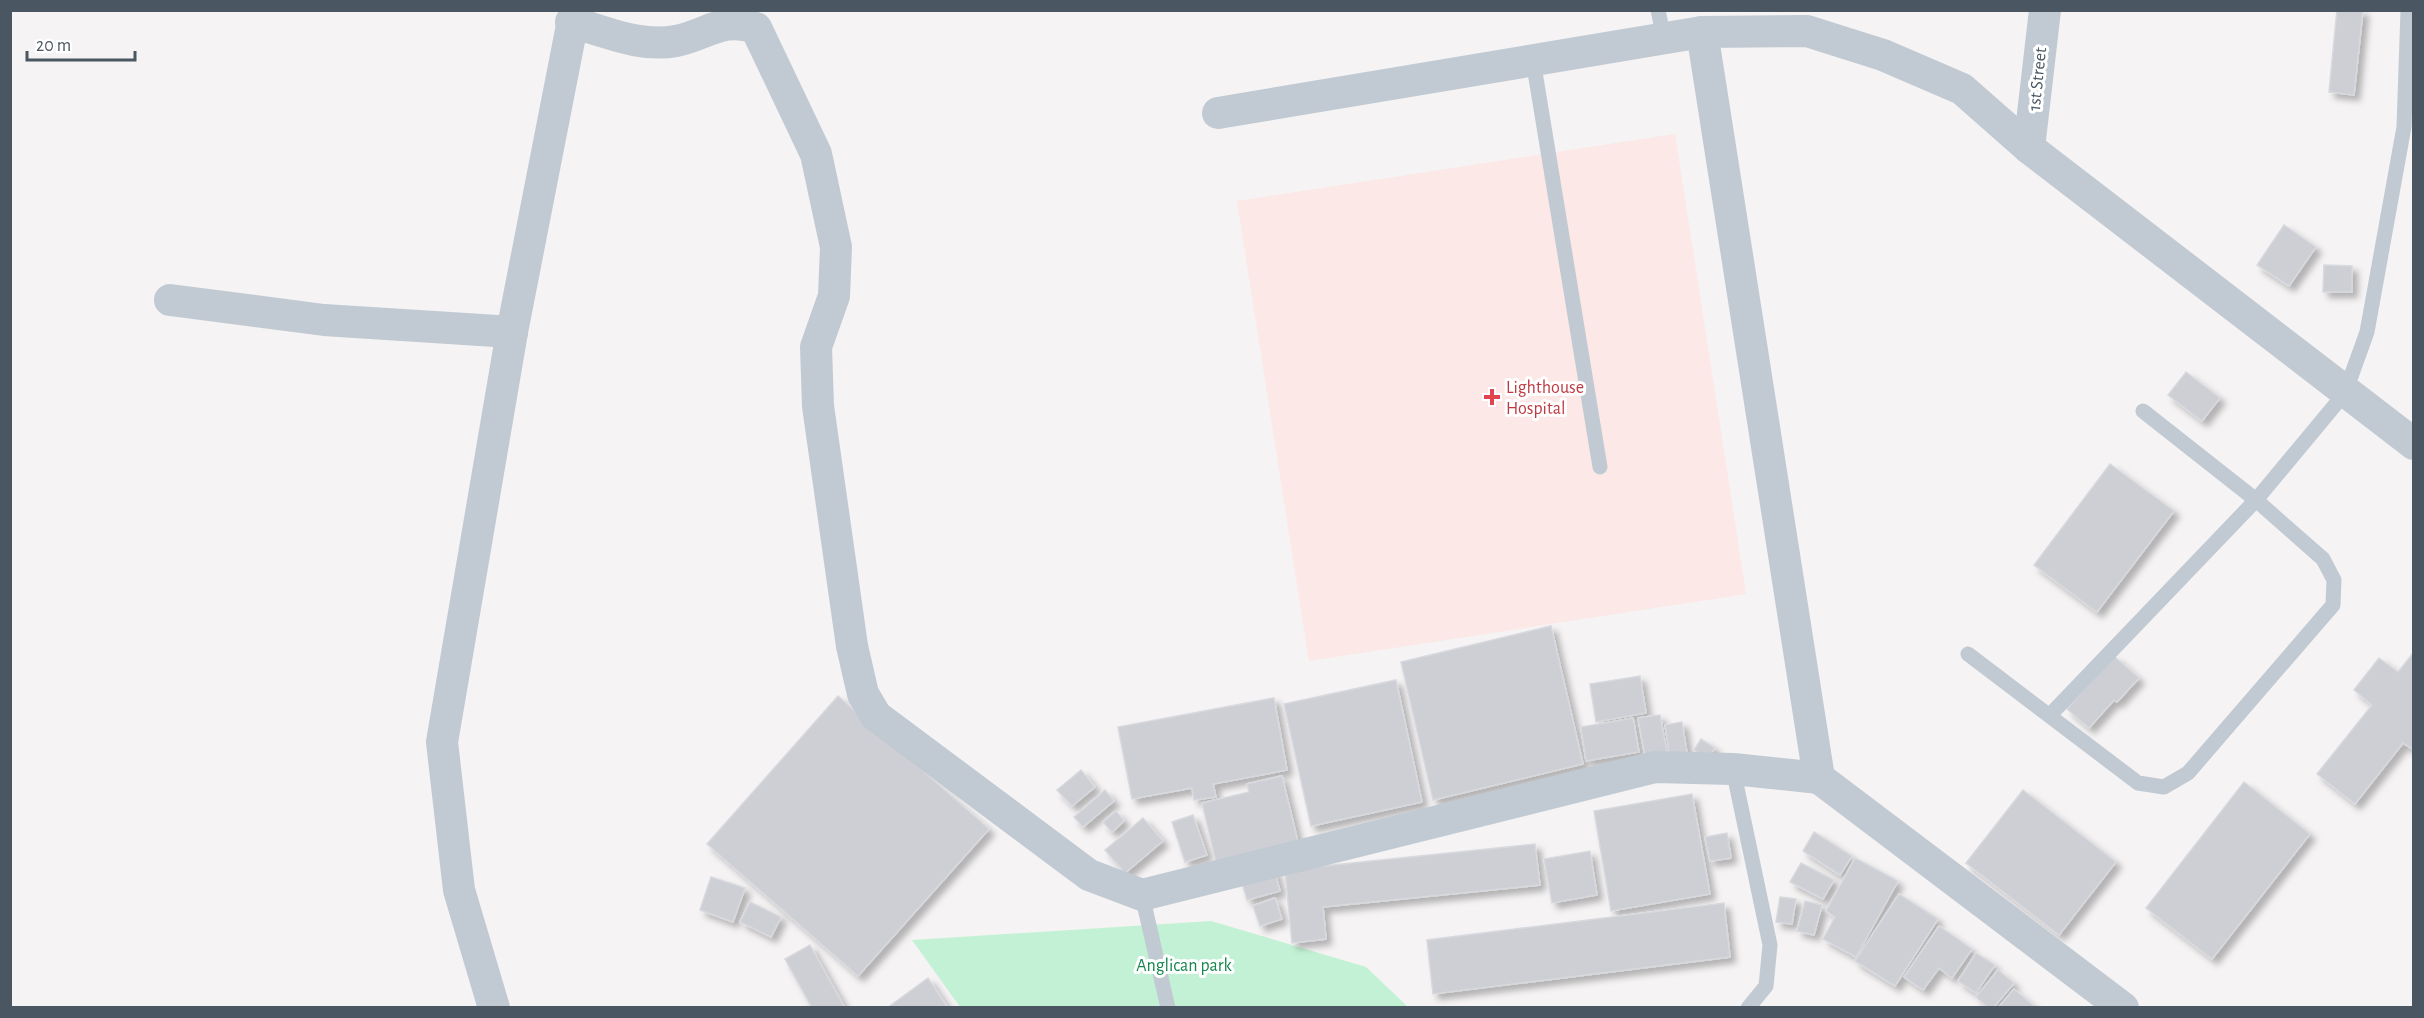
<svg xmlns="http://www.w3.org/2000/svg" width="2424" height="1018" font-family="'Alegreya Sans',sans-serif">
	<defs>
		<filter id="shadow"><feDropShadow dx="5.5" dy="5.5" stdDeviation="3" flood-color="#0004"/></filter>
	</defs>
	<rect width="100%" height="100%" fill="#f5f3f3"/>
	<polygon fill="#fce8e6" points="1675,134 1746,594 1309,661 1237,201"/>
	<polygon fill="#c3f1d5" points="1211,921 1366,967 1408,1007 960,1007 912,940"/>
	<g fill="#cdcfd5" stroke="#d7d9de" stroke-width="1.5" filter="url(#shadow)">
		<polygon points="2337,10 2363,10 2354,95 2329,92"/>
		<polygon points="2284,225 2316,247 2289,286 2257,265"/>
		<polygon points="2324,265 2352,266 2352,292 2323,292"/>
		<polygon points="2186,372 2220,398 2202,421 2168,395"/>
		<polygon points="2110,464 2174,511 2097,612 2034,565"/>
		<polygon points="1551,626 1583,764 1433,800 1401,662"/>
		<polygon points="2414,652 2414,750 2403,743 2355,804 2317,774 2372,705 2354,690 2379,658 2398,672"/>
		<polygon points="2114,656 2139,678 2117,702 2114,700 2089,728 2067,709"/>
		<polygon points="1640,676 1646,713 1596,722 1590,684"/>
		<polygon points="1396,680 1422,802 1311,826 1284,704"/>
		<polygon points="838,696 989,829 858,976 707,844"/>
		<polygon points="1274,698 1287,770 1213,784 1216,797 1194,800 1192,788 1132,799 1118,727"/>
		<polygon points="1660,715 1667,752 1645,756 1638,718"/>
		<polygon points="1633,718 1639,752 1586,761 1581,727"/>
		<polygon points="1682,722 1687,753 1670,756 1665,725"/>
		<polygon points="1701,739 1715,748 1707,759 1694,750"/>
		<polygon points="1081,770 1095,787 1072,806 1057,790"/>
		<polygon points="1282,776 1298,842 1216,862 1202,803 1249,792 1247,784"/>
		<polygon points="2244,782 2310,834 2212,959 2146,908"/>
		<polygon points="1105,790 1114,801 1083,827 1074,817"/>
		<polygon points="2023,790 2116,862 2059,935 1966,863"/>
		<polygon points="1692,794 1710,894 1611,911 1594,811"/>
		<polygon points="1116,811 1124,821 1112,832 1103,822"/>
		<polygon points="1193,815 1207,855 1185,862 1172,822"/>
		<polygon points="1143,818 1163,841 1125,873 1105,850"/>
		<polygon points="1814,832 1852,856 1840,875 1803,851"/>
		<polygon points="1727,833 1731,858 1710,861 1705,837"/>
		<polygon points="1535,844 1540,885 1323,907 1326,939 1292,943 1285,870"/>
		<polygon points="1590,851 1597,895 1552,903 1544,859"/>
		<polygon points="1855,858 1898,881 1856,957 1823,939 1835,917 1826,911"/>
		<polygon points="1801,863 1834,880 1823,899 1790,882"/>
		<polygon points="1274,869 1280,891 1247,900 1241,879"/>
		<polygon points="711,877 745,888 733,922 700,910"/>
		<polygon points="1899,894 1938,919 1895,986 1855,961"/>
		<polygon points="1780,897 1796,899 1792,924 1776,922"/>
		<polygon points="1275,898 1282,919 1260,926 1253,906"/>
		<polygon points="1805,901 1822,905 1814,935 1797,931"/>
		<polygon points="750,902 781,917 771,937 740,922"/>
		<polygon points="1724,903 1730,957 1433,994 1427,940"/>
		<polygon points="1939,926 1972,949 1952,978 1939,968 1923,990 1904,977"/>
		<polygon points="810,945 845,1008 812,1008 785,959"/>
		<polygon points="1976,953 1995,965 1976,993 1958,981"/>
		<polygon points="1998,970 2014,983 1993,1008 1988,1008 1976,997"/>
		<polygon points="928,978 948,1008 887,1008"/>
		<polygon points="2014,989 2036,1008 1998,1008"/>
	</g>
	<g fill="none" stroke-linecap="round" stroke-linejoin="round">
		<g stroke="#c1cad2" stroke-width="15">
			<polyline points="1658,10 1664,39"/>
			<polyline points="1533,60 1600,467"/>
			<polyline points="1968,654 2138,783 2164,787 2188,773 2333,605 2334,580 2323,559 2256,500 2143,411"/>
			<polyline points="2050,715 2256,500 2345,393 2367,332 2404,127 2408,10"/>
			<polyline points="1733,769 1770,945 1766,986 1748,1008"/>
			<polyline points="1142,895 1168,1008"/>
		</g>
		<g stroke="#c1cad2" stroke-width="32">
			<path d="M571,22c33,9 70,26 105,19 31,-6 46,-25 80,-13l60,126 20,93 -2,49 -18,51 2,59 34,240 11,48 13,22 213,159 53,20 513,-128 78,2 86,9"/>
			<polyline points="1702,32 1819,778 2123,1008"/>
			<polyline points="1218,113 1702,32 1807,31 1883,55 1962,89 2029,148 2414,444"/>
			<polyline points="2029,148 2045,10"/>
			<polyline points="170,300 324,320 512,332"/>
			<polyline points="494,1008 459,890 442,742 512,332 575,10"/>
		</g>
	</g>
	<path fill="#e0444e" stroke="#fff" stroke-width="2" d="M1489 388h6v6h6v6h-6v6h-6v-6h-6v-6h6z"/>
	<g text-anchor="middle" stroke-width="6" stroke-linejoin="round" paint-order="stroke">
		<g font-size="18" fill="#4a5661" stroke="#fff">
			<text transform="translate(2037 79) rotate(-84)" y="6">1st Street</text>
		</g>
		<g font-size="18" fill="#be3a42" stroke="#fff" text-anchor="start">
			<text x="1506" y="393">Lighthouse<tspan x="1506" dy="21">Hospital</tspan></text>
		</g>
		<g font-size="18" fill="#17864f" stroke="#fff">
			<text x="1184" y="971">Anglican park</text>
		</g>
	</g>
	<rect width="2424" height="1018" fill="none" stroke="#4a5661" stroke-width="24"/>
	<path d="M27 51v9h108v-9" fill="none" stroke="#4a5661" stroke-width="3"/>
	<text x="36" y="51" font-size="18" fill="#4a5661" stroke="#ffffff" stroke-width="4.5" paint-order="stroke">20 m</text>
</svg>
